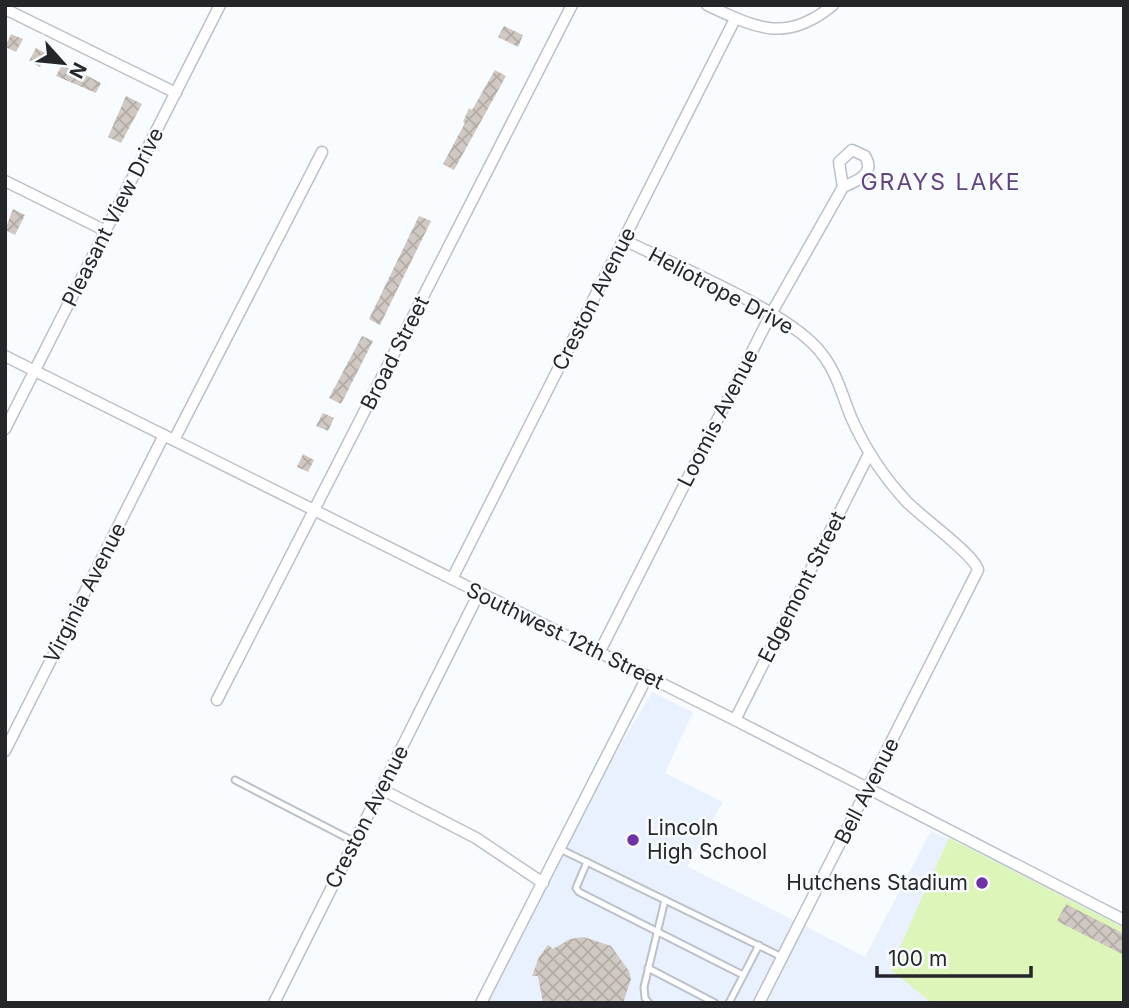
<svg xmlns="http://www.w3.org/2000/svg" width="1129" height="1008" font-family="Inter,sans-serif">
	<defs>
		<pattern id="building-cross-hatch" width="8" height="8" patternUnits="userSpaceOnUse" patternTransform="scale(1.75)"><rect width="8" height="8" fill="#d0c8c2"/><path d="M0 0l8 8M0 8l8-8" fill="none" stroke="#b2aca7"/></pattern>
	</defs>
	<rect width="100%" height="100%" fill="#f9fcff"/>
	<polygon fill="#e8f1fd" points="652,692 693,712 665,773 723,802 687,866 865,957 931,831 1124,921 1124,1003 481,1003 569,832"/>
	<polygon fill="#ddf5b8" points="949,838 1124,928 1124,1003 932,1003 890,969"/>
	<g fill="url(#building-cross-hatch)">
		<polygon points="504,26 523,35 518,47 498,37"/>
		<polygon points="11,34 23,39 16,52 5,47"/>
		<polygon points="36,48 47,54 40,67 29,61"/>
		<polygon points="63,63 101,83 96,93 56,76"/>
		<polygon points="495,70 506,76 454,170 443,164 465,123 463,122 469,108 472,110"/>
		<polygon points="126,96 142,104 121,143 108,137"/>
		<polygon points="13,209 25,215 15,235 5,230"/>
		<polygon points="419,216 431,221 380,325 369,319"/>
		<polygon points="362,336 373,341 341,404 329,398"/>
		<polygon points="323,413 334,418 328,431 316,426"/>
		<polygon points="303,454 314,460 308,472 297,467"/>
		<polygon points="1066,904 1124,934 1124,955 1057,921"/>
		<polygon points="584,937 611,946 629,971 631,979 623,1003 543,1003 538,976 532,976 539,957 548,945 553,949 570,939"/>
	</g>
	<g fill="none" stroke-linecap="round" stroke-linejoin="round">
		<g stroke="#bcc1c9" stroke-width="9">
			<g id="service">
				<polyline points="235,780 355,842"/>
				<polyline points="560,849 782,957"/>
				<polyline points="587,862 576,888 579,892 743,975"/>
				<polyline points="648,968 715,1003"/>
				<polyline points="649,1003 645,998 644,987 665,900"/>
				<polyline points="729,1003 759,945"/>
			</g>
		</g>
		<g stroke="#bcc1c9" stroke-width="13">
			<g id="minor">
				<path d="M707,5c49,23 79,39 126,0"/>
				<polyline points="5,9 176,93"/>
				<path d="M852,150l13,6c11,18 -8,25 -22,31l-4,-25z"/>
				<polyline points="5,181 106,231"/>
				<path d="M624,240c50,25 167,72 198,114 15,19 20,41 29,63 14,32 32,59 55,84 15,16 69,54 72,69l-219,433"/>
				<polyline points="5,356 735,720 1124,920"/>
				<polyline points="5,429 220,5"/>
				<polyline points="174,440 322,152"/>
				<polyline points="452,579 735,19"/>
				<polyline points="599,653 771,314 843,187"/>
				<polyline points="217,700 572,5"/>
				<polyline points="735,720 869,454"/>
				<polyline points="5,751 164,435"/>
				<polyline points="381,789 476,838 543,883"/>
				<polyline points="274,1003 479,593"/>
				<polyline points="481,1003 647,677"/>
			</g>
		</g>
		<use href="#service" stroke="#fff" stroke-width="5"/>
		<use href="#minor" stroke="#fff" stroke-width="10"/>
	</g>
	<g fill="#6e31a6" stroke="#f9fcff" stroke-width="2.5">
		<circle cx="633" cy="840" r="7"/>
		<circle cx="982" cy="883" r="7"/>
	</g>
	<g text-anchor="middle" stroke-width="5" stroke-linejoin="round" paint-order="stroke">
		<g font-size="21" fill="#242629" stroke="#f9fcff">
			<text transform="translate(113 217) rotate(-63)" y="7">Pleasant View Drive</text>
			<text transform="translate(721 291) rotate(28)" y="7">Heliotrope Drive</text>
			<text transform="translate(594 299) rotate(-63)" y="7">Creston Avenue</text>
			<text transform="translate(395 353) rotate(-63)" y="7">Broad Street</text>
			<text transform="translate(718 418) rotate(-63)" y="7">Loomis Avenue</text>
			<text transform="translate(802 587) rotate(-63)" y="7">Edgemont Street</text>
			<text transform="translate(85 593) rotate(-63)" y="7">Virginia Avenue</text>
			<text transform="translate(565 636) rotate(26)" y="7">Southwest 12th Street</text>
			<text transform="translate(867 791) rotate(-63)" y="7">Bell Avenue</text>
			<text transform="translate(367 817) rotate(-63)" y="7">Creston Avenue</text>
		</g>
		<g font-size="21" fill="#242629" stroke="#f9fcff" text-anchor="start">
			<text x="647" y="835">Lincoln<tspan x="647" dy="24">High School</tspan></text>
			<text x="968" y="890" text-anchor="end">Hutchens Stadium</text>
		</g>
		<g font-size="23" letter-spacing="2" fill="#604480" stroke="#f9fcff">
			<text x="941" y="190">GRAYS LAKE</text>
		</g>
	</g>
	<rect width="1129" height="1008" fill="none" stroke="#242629" stroke-width="14"/>
	<g transform="translate(63 63) rotate(117)" stroke="#f9fcff" stroke-width="5" paint-order="stroke">
	<path d="M0-5L12 26L0 18L-12 26Z" fill="#242629"/>
	<text y="-10" font-size="19" font-weight="bold" text-anchor="middle" fill="#242629">N</text>
	</g>
	<path d="M877 966v10h154v-10" fill="none" stroke="#242629" stroke-width="3.5"/>
	<text x="888" y="966" font-size="21" fill="#242629" stroke="#f9fcff" stroke-width="5" paint-order="stroke">100 m</text>
</svg>
